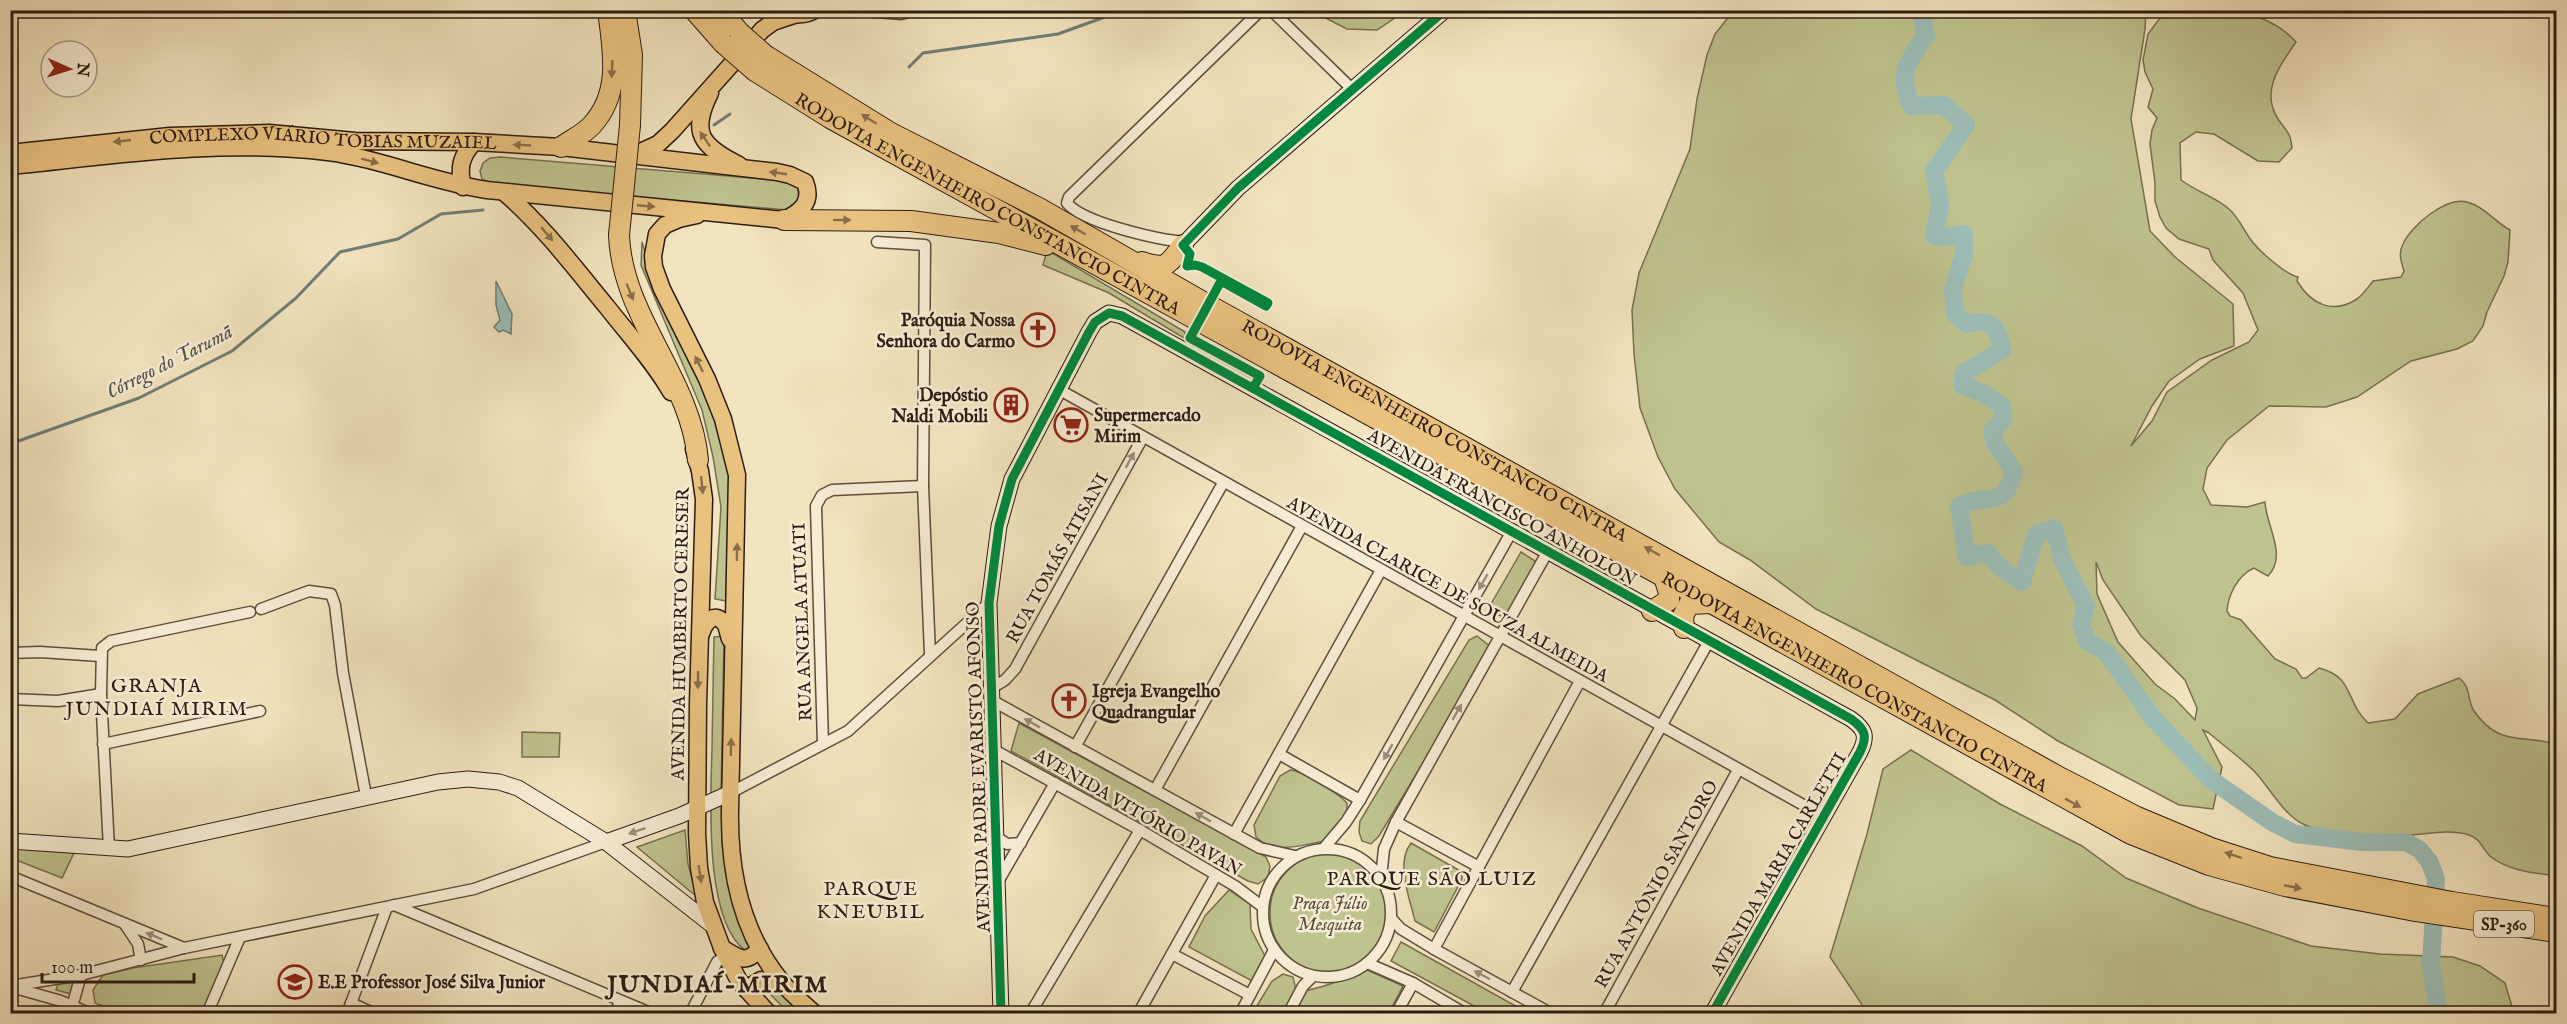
<svg xmlns="http://www.w3.org/2000/svg" width="2567" height="1024" font-family="'IM FELL English',serif">
	<rect width="100%" height="100%" fill="#f2e4bf"/>
	<filter id="stains"><feTurbulence type="fractalNoise" baseFrequency=".00333" numOctaves="4"/><feColorMatrix values="0 0 0 0 .2 0 0 0 0 .09 0 0 0 0 .02 0 0 0 .5 -.17"/></filter>
	<radialGradient id="worn" r=".72"><stop offset=".6" stop-color="#630" stop-opacity="0"/><stop offset="1" stop-color="#630" stop-opacity=".3"/></radialGradient>
	<g fill="#bfc38f" stroke="#766f50" stroke-width="1.5" fill-rule="evenodd">
		<path d="M1734,10l412,1 -1,18 -14,90 19,112 25,26 58,47 1,42 -34,13 -31,22 -17,25 -21,40 21,-25 15,-29 45,-32 37,-18 9,-12 -15,-37 -30,-33 -4,-11 -30,-10 -13,-11 -6,-11 -5,-16v-18l-5,-39 2,-14 5,-12 -9,-11 5,-18 -8,-17 -2,-12 5,-26 12,-16 -4,-7c49,-1 104,-9 140,31 -16,23 -36,49 -18,77 9,13 12,12 14,29l-13,14 -21,-1 -44,-27 -18,-2 -16,11 1,37c16,12 33,16 48,29 10,9 14,20 22,31 8,11 34,34 47,37l-1,4c14,23 35,34 60,18 6,-4 12,-13 16,-18l28,-4 3,-6c-3,-10 -6,-18 -1,-27 8,-18 43,-48 64,-42 17,4 28,20 43,28l-2,32 -4,14 -17,36 -4,14 -10,15 -16,8 -46,12 -54,36 -31,10 -57,-1 -42,34 -20,28 -4,21 8,16 36,2 18,-5c1,24 23,53 3,74l-14,-8c-16,7 -26,27 -27,43l3,5 11,4 34,39 21,10 6,9h4l13,-10c36,9 26,34 49,55l27,-4 23,-25 41,-16c12,8 8,22 15,33 25,36 46,23 82,33v132c-21,-3 -47,-5 -65,-19 -8,-7 -11,-19 -22,-22 -19,-6 -41,-1 -60,0 -32,3 -74,3 -104,-10 -21,-9 -35,-37 -50,-53 -14,-14 -31,-26 -46,-39l-6,-3 19,37 -9,42 -34,-4 -121,-64 -63,-41 -179,-91 -66,-49 -31,-18 -44,-53 -17,-32 -18,-49 -6,-54 -2,-44 7,-37 51,-124 7,-50 10,-44 8,-21zM2096,562l7,18 38,56 44,44 12,28 -2,12 -20,-21 -20,-15 -37,-42 -21,-48z"/>
		<polygon points="1312,11 1405,11 1377,30 1347,29"/>
		<polygon points="500,157 787,181 798,187 799,204 788,210 492,184 482,179 480,171 483,163 490,158"/>
		<polygon points="642,242 654,282 707,396 731,472 731,595 726,601 715,599 721,507 713,457 702,410 641,265"/>
		<polygon points="1047,250 1185,332 1184,338 1109,293 1043,265"/>
		<polygon points="1521,552 1538,563 1507,618 1495,614 1491,604"/>
		<path d="M724,636l-3,162 8,79 22,68 -5,6c-43,-30 -35,-155 -34,-203 1,-37 1,-74 2,-111z"/>
		<polygon points="1477,636 1492,648 1379,836 1371,844 1362,841 1359,832 1360,821 1469,640"/>
		<polygon points="1019,723 1266,857 1270,866 1268,877 1258,884 1248,881 1011,751"/>
		<polygon points="522,732 560,733 559,757 522,757"/>
		<polygon points="1911,750 2000,804 2082,846 2126,878 2198,908 2311,946 2380,954 2453,957 2480,966 2505,983 2514,1013 1865,1013 1861,1003 1830,957 1867,834 1883,769"/>
		<path d="M1290,770c13,1 48,23 57,33v9l-18,28c-24,4 -54,16 -73,-3l-2,-12 26,-49z"/>
		<polygon points="685,830 688,864 697,897 637,847"/>
		<path d="M1411,843l51,29v7l-28,53 -19,-11c-5,-22 -20,-58 -4,-78z"/>
		<polygon points="10,847 75,851 62,878 11,858"/>
		<circle cx="1330" cy="913" r="60"/>
		<polygon points="1229,890 1250,904 1251,929 1265,956 1252,981 1189,947 1205,916"/>
		<polygon points="1401,942 1528,1013 1487,1013 1391,961"/>
		<polygon points="222,955 224,963 203,1013 122,1013 95,1003 93,990 103,975 133,968"/>
		<path d="M1365,969l38,17 -14,27 -97,1 13,-23c22,-5 41,-11 60,-22z"/>
		<polygon points="1283,974 1293,977 1296,990 1283,1013 1252,1014 1272,981"/>
		<polygon points="74,979 71,994 56,990 58,984"/>
		<polygon points="774,985 804,1013 789,1013 768,992 768,986"/>
	</g>
	<polygon fill="#9cbeb8" stroke="#6f7d76" stroke-width="1.5" points="496,281 512,314 511,334 503,330 499,332 494,327 500,320 496,305"/>
	<g fill="none" stroke-linecap="round" stroke-linejoin="round">
		<g stroke="#6f7d76" stroke-width="3">
			<polyline points="909,67 923,53 1058,34 1124,10"/>
			<polyline points="714,125 730,114"/>
			<polyline points="10,444 139,398 232,351 296,298 340,252 398,239 441,214 483,210"/>
		</g>
		<path stroke="#9cbeb8" stroke-width="18" d="M1920,10l6,25c-19,27 -28,39 -15,71l33,-1 22,20 -32,46 6,33 -6,32 11,1 19,-3v21l-11,33 2,26 12,10c26,-6 30,2 35,26l-38,23 -2,12 20,8 20,13 1,14 -11,11 3,12 19,29c-10,40 -30,20 -55,34l8,51 20,-4 16,17 19,12 14,-48 18,-6 8,31 24,47 -5,18 6,17 19,11 47,66 57,61 62,43 23,12 67,8h44l14,8 10,13 6,16 -5,86 8,49"/>
		<g stroke="#5e4d3d" stroke-width="13">
			<g id="street">
				<polyline points="852,10 901,14 918,10"/>
				<polyline points="1271,10 1352,89"/>
				<polyline points="877,242 925,245 923,486 930,654"/>
				<path d="M1186,242c-27,-2 -103,-19 -119,-39l2,-6 192,-187"/>
				<polyline points="1058,389 1823,816"/>
				<polyline points="261,609 309,591 331,594 335,605 343,673 366,796"/>
				<polyline points="10,653 40,652 100,656"/>
				<polyline points="992,688 1005,680 1015,669 1143,437"/>
				<polyline points="10,699 58,701 101,694"/>
				<polyline points="993,701 1260,848 1295,856"/>
				<polyline points="103,744 260,711"/>
				<polyline points="823,744 816,506 822,495 832,490 923,486"/>
				<polyline points="1075,747 1223,483"/>
				<polyline points="994,750 1140,830 1235,886 1263,907"/>
				<polyline points="1279,754 1360,800"/>
				<polyline points="1155,790 1302,526"/>
				<polyline points="730,793 848,731 989,603"/>
				<polyline points="1396,822 1479,867"/>
				<polyline points="1234,834 1381,570"/>
				<polyline points="997,837 1007,844 1021,843"/>
				<polyline points="1324,848 1346,822 1360,800 1512,531"/>
				<circle cx="1327" cy="913" r="64"/>
				<polyline points="109,849 101,694 102,648 111,641 250,612"/>
				<polyline points="10,876 184,948"/>
				<polyline points="1381,878 1384,849 1396,822 1548,551"/>
				<polyline points="999,880 1055,783"/>
				<polyline points="394,905 653,1014"/>
				<polyline points="1391,918 1401,929 1434,949 1552,1014"/>
				<polyline points="126,926 138,944 141,960"/>
				<polyline points="1434,949 1580,681"/>
				<polyline points="1172,954 1250,995"/>
				<polyline points="1367,963 1413,983 1466,1014"/>
				<polyline points="10,986 81,975 184,948 474,889 606,842"/>
				<polyline points="15,988 61,1001 91,1014"/>
				<polyline points="1512,992 1709,641"/>
				<polyline points="351,1003 375,1014"/>
				<polyline points="70,1014 81,975"/>
				<polyline points="207,1014 240,937"/>
				<polyline points="347,1014 387,907"/>
				<polyline points="615,1014 620,1001"/>
				<polyline points="690,1014 717,962 726,955"/>
				<polyline points="1030,1014 1140,830"/>
				<polyline points="1138,1014 1216,875"/>
				<polyline points="1240,1014 1274,950"/>
				<polyline points="1288,1014 1303,986 1313,976"/>
				<polyline points="1396,1014 1413,983"/>
				<polyline points="1604,1014 1738,770"/>
			</g>
		</g>
		<g stroke="#2c1b12" stroke-width="17">
			<g id="secondary">
				<polyline points="1183,245 1238,188 1445,10"/>
				<polyline points="10,841 128,849 438,782 468,779 499,782 518,788 606,842 712,925"/>
				<polyline points="606,842 679,816 730,793"/>
				<path d="M1001,1014l-12,-411 10,-77 13,-47 77,-147 6,-10 14,-9 13,3 729,403c14,10 17,17 9,33l-148,262"/>
			</g>
		</g>
		<g stroke="#2c1b12" stroke-width="19">
			<g id="primary">
				<path d="M784,12c12,3 20,4 31,-2"/>
				<path d="M710,93c-20,40 -9,53 29,72"/>
				<path id="s1" d="M10,153l160,-17 99,-3 86,8 119,1 87,5 216,25 13,3 15,7c8,20 -4,30 -21,38l-297,-30c-54,-8 -105,-31 -159,-38 -107,-13 -211,3 -318,14"/>
				<polyline points="634,155 658,144 672,131 762,30 773,22 794,15"/>
				<path d="M463,187c-5,-19 -2,-31 11,-45"/>
				<path d="M505,193c39,34 69,74 102,114 22,28 46,54 64,85"/>
				<path d="M697,215l-18,4 -14,6 -8,9 -4,22 1,11 8,22 45,90 16,40 14,56 -7,336c-1,61 11,121 51,170 9,12 22,22 34,33"/>
				<polyline points="694,449 700,471 704,499 698,704 697,833 699,868 705,902 722,948 739,981 769,1014"/>
				<path d="M701,634c4,-13 14,-24 25,-9l4,14"/>
				<path d="M722,948c17,10 23,17 38,1"/>
				<polyline points="746,989 761,980 783,984"/>
			</g>
		</g>
		<g stroke="#2c1b12" stroke-width="22">
			<g id="highway">
				<polyline points="625,10 632,55 630,125"/>
				<polyline points="694,10 723,43"/>
				<polyline points="720,10 740,33"/>
				<path id="s2" d="M765,55l126,78 148,75 164,94 858,476 76,39 74,31 59,19 182,35 104,16"/>
				<path id="s3" d="M755,71l75,47 1301,716 78,31 76,21 125,24 146,22"/>
				<path d="M561,147c10,-7 23,-13 31,-22 30,-33 21,-74 16,-115"/>
				<polyline points="784,220 911,221 999,233 1046,245"/>
				<path d="M619,235c3,82 72,144 79,225"/>
				<path d="M1142,262c26,8 25,3 41,-17"/>
				<polyline points="1652,611 1669,600 1669,593 1664,577"/>
				<polyline points="1684,628 1683,616 1689,604 1712,603"/>
			</g>
		</g>
		<use href="#street" stroke="#f7edd5" stroke-width="10"/>
		<use href="#secondary" stroke="#f7edd5" stroke-width="15"/>
		<use href="#primary" stroke="#e9c280" stroke-width="16"/>
		<use href="#highway" stroke="#e9c280" stroke-width="20"/>
		<g stroke="#2c1b12" stroke-width="22" stroke-linecap="butt">
			<g id="highway-bridge">
				<polyline points="740,33 765,55"/>
				<polyline points="723,43 755,71"/>
				<polyline points="619,235 630,125"/>
			</g>
		</g>
		<use href="#highway-bridge" stroke="#e9c280" stroke-width="20"/>
		<g stroke="#f7edd5" stroke-width="13">
			<g id="cycleway">
				<polyline points="1253,388 1260,376 1190,338 1221,281 1266,306 1268,303 1202,267 1195,265 1187,266 1190,254 1183,245 1238,188 1445,10"/>
				<path d="M1001,1014l-12,-411 10,-77 13,-47 77,-147 6,-10 14,-9 13,3 729,403c14,10 17,17 9,33l-148,262"/>
			</g>
		</g>
		<use href="#cycleway" stroke="#00873e" stroke-width="9"/>
	</g>
	<defs><path id="oneway-solid" d="M-6-.8H1V-3.2L6.5 0L1 3.2V.8H-6Z" transform="scale(1.5)"/></defs>
	<g fill="#8a6e49">
		<use href="#oneway-solid" transform="translate(612 69) rotate(93)"/>
		<use href="#oneway-solid" transform="translate(869 119) rotate(-148)"/>
		<use href="#oneway-solid" transform="translate(705 139) rotate(-125)"/>
		<use href="#oneway-solid" transform="translate(122 141) rotate(174)"/>
		<use href="#oneway-solid" transform="translate(522 145) rotate(-177)"/>
		<use href="#oneway-solid" transform="translate(370 161) rotate(15)"/>
		<use href="#oneway-solid" transform="translate(778 173) rotate(-172)"/>
		<use href="#oneway-solid" transform="translate(646 206) rotate(5)"/>
		<use href="#oneway-solid" transform="translate(842 220)"/>
		<use href="#oneway-solid" transform="translate(1078 230) rotate(-150)"/>
		<use href="#oneway-solid" transform="translate(547 234) rotate(50)"/>
		<use href="#oneway-solid" transform="translate(630 292) rotate(68)"/>
		<use href="#oneway-solid" transform="translate(699 364) rotate(-116)"/>
		<use href="#oneway-solid" transform="translate(702 485) rotate(84)"/>
		<use href="#oneway-solid" transform="translate(1652 551) rotate(-151)"/>
		<use href="#oneway-solid" transform="translate(737 552) rotate(-89)"/>
		<use href="#oneway-solid" transform="translate(698 680) rotate(91)"/>
		<use href="#oneway-solid" transform="translate(731 747) rotate(-89)"/>
		<use href="#oneway-solid" transform="translate(2073 803) rotate(29)"/>
		<use href="#oneway-solid" transform="translate(2233 855) rotate(-162)"/>
		<use href="#oneway-solid" transform="translate(700 874) rotate(81)"/>
		<use href="#oneway-solid" transform="translate(2293 887) rotate(11)"/>
	</g>
	<g fill="#9c8e7d">
		<use href="#oneway-solid" transform="translate(1130 460) rotate(-61)"/>
		<use href="#oneway-solid" transform="translate(1483 582) rotate(120)"/>
		<use href="#oneway-solid" transform="translate(1457 712) rotate(-60)"/>
		<use href="#oneway-solid" transform="translate(1032 723) rotate(-151)"/>
		<use href="#oneway-solid" transform="translate(1388 752) rotate(120)"/>
		<use href="#oneway-solid" transform="translate(1203 817) rotate(-151)"/>
		<use href="#oneway-solid" transform="translate(637 831) rotate(161)"/>
		<use href="#oneway-solid" transform="translate(154 936) rotate(-157)"/>
		<use href="#oneway-solid" transform="translate(1482 975) rotate(-152)"/>
	</g>
	<defs>
		<g id="church-ring" transform="scale(1.725)"><circle r="9.5" fill="#f7edd5" stroke="#8f2418" stroke-width="1.5"/><path d="M-1.2-6h2.4v3.5h3.3v2.4h-3.3V6h-2.4V-.1h-3.3v-2.4h3.3Z" fill="#8f2418"/></g>
		<g id="building-ring" transform="scale(1.725)"><circle r="9.5" fill="#f7edd5" stroke="#8f2418" stroke-width="1.5"/><path d="M-4-6H4V6H1V3H-1V6H-4ZM-2.5-4.3h1.7v1.8h-1.7ZM.8-4.3h1.7v1.8H.8ZM-2.5-1h1.7V.8h-1.7ZM.8-1h1.7V.8H.8Z" fill="#8f2418"/></g>
		<g id="supermarket-ring" transform="scale(1.725)"><circle r="9.5" fill="#f7edd5" stroke="#8f2418" stroke-width="1.5"/><path d="M-6-5.5h2.5l.6 2H6L4.5 2H-2.5L-4.4-4H-6ZM-1.5 3.2a1.3 1.3 0 1 0 .1 0ZM3 3.2a1.3 1.3 0 1 0 .1 0Z" fill="#8f2418"/></g>
		<g id="school-ring" transform="scale(1.725)"><circle r="9.5" fill="#f7edd5" stroke="#8f2418" stroke-width="1.5"/><path d="M0-5L7-2L0 1L-7-2ZM-4 1L0 2.5L4 1V4Q0 6-4 4Z" fill="#8f2418"/></g>
	</defs>
	<g fill-rule="evenodd">
		<use href="#church-ring" x="1038" y="330"/>
		<use href="#building-ring" x="1011" y="405"/>
		<use href="#supermarket-ring" x="1071" y="425"/>
		<use href="#church-ring" x="1069" y="701"/>
		<use href="#school-ring" x="295" y="982"/>
	</g>
	<g text-anchor="middle" stroke-width="5" stroke-linejoin="round" paint-order="stroke">
		<rect fill="#f7edd5" stroke="#695a4c" stroke-width="1.5" x="2474" y="911" width="60" height="26" rx="4.5"/>
		<g font-size="16" font-weight="bold" fill="#2c1b12">
			<text x="2504" y="930">SP-360</text>
		</g>
		<g font-size="18" fill="#2c1b12" stroke="#f7edd5">
			<text dy="6" stroke="none"><textPath href="#s1" startOffset="314">COMPLEXO VIÁRIO TOBIAS MUZAIEL</textPath></text>
			<text dy="6" stroke="none"><textPath href="#s3" startOffset="268">RODOVIA ENGENHEIRO CONSTANCIO CINTRA</textPath></text>
			<text dy="6" stroke="none"><textPath href="#s2" startOffset="768">RODOVIA ENGENHEIRO CONSTANCIO CINTRA</textPath></text>
			<text transform="translate(1502 507) rotate(29)" y="6">AVENIDA FRANCISCO ANHOLON</text>
			<text transform="translate(1057 558) rotate(-61)" y="6">RUA TOMÁS ATISANI</text>
			<text transform="translate(1448 589) rotate(29)" y="6">AVENIDA CLARICE DE SOUZA ALMEIDA</text>
			<text transform="translate(802 622) rotate(-92)" y="6">RUA ANGELA ATUATI</text>
			<text transform="translate(680 634) rotate(-89)" y="6">AVENIDA HUMBERTO CERESER</text>
			<text dy="6" stroke="none"><textPath href="#s3" startOffset="1258">RODOVIA ENGENHEIRO CONSTANCIO CINTRA</textPath></text>
			<text transform="translate(978 767) rotate(-92)" y="6">AVENIDA PADRE EVARISTO AFONSO</text>
			<text transform="translate(1138 812) rotate(30)" y="6">AVENIDA VITÓRIO PAVAN</text>
			<text transform="translate(1778 864) rotate(-60)" y="6">AVENIDA MARIA CARLETTI</text>
			<text transform="translate(1656 884) rotate(-61)" y="6">RUA ANTÔNIO SANTORO</text>
		</g>
		<g font-size="18" font-weight="bold" fill="#2c1b12" stroke="#f7edd5" text-anchor="start">
			<text x="1015" y="326" text-anchor="end">Paróquia Nossa<tspan x="1015" dy="21">Senhora do Carmo</tspan></text>
			<text x="988" y="401" text-anchor="end">Depóstio<tspan x="988" dy="21">Naldi Mobili</tspan></text>
			<text x="1094" y="421">Supermercado<tspan x="1094" dy="21">Mirim</tspan></text>
			<text x="1092" y="697">Igreja Evangelho<tspan x="1092" dy="21">Quadrangular</tspan></text>
			<text x="318" y="988">E.E Professor José Silva Junior</text>
		</g>
		<g font-size="18" font-style="italic" fill="#584d38" stroke="#f7edd5">
			<text x="1330" y="909">Praça Júlio<tspan x="1330" dy="21">Mesquita</tspan></text>
		</g>
		<g font-size="20" font-style="italic" fill="#53544c" stroke="#f7edd5">
			<text transform="translate(169 361) rotate(-27)" y="7">Córrego do Tarumã</text>
		</g>
		<g font-size="20" letter-spacing="1.5" fill="#2c1b12" stroke="#f7edd5">
			<text x="157" y="692">GRANJA<tspan x="157" dy="23">JUNDIAÍ MIRIM</tspan></text>
			<text x="1432" y="885">PARQUE SÃO LUIZ</text>
			<text x="871" y="895">PARQUE<tspan x="871" dy="23">KNEUBIL</tspan></text>
		</g>
		<g font-size="24" font-weight="bold" letter-spacing="1.5" fill="#2c1b12" stroke="#f7edd5">
			<text x="718" y="992">JUNDIAÍ-MIRIM</text>
		</g>
	</g>
	<rect width="2567" height="1024" fill="none" stroke="#f2e4bf" stroke-width="36"/>
	<rect x="12" y="12" width="2543" height="1000" fill="none" stroke="#2c1b12" stroke-width="3"/>
	<rect x="18" y="18" width="2531" height="988" fill="none" stroke="#2c1b12" stroke-width="1.5"/>
	<g transform="translate(69 69) rotate(93)"><circle r="28" fill="#f7edd5" stroke="#a69987" stroke-width="1.5"/>
	<path d="M0-4.5L10 22L0 15L-10 22Z" fill="#8f2418"/>
	<text y="-9" font-size="16" font-weight="bold" text-anchor="middle" fill="#2c1b12">N</text>
	</g>
	<path d="M42 973v9h152v-9" fill="none" stroke="#2c1b12" stroke-width="3"/>
	<text x="51" y="973" font-size="18" fill="#2c1b12" stroke="#f7edd5" stroke-width="4.5" paint-order="stroke">100 m</text>
	<rect width="100%" height="100%" filter="url(#stains)"/>
	<rect width="100%" height="100%" fill="url(#worn)"/>
</svg>
